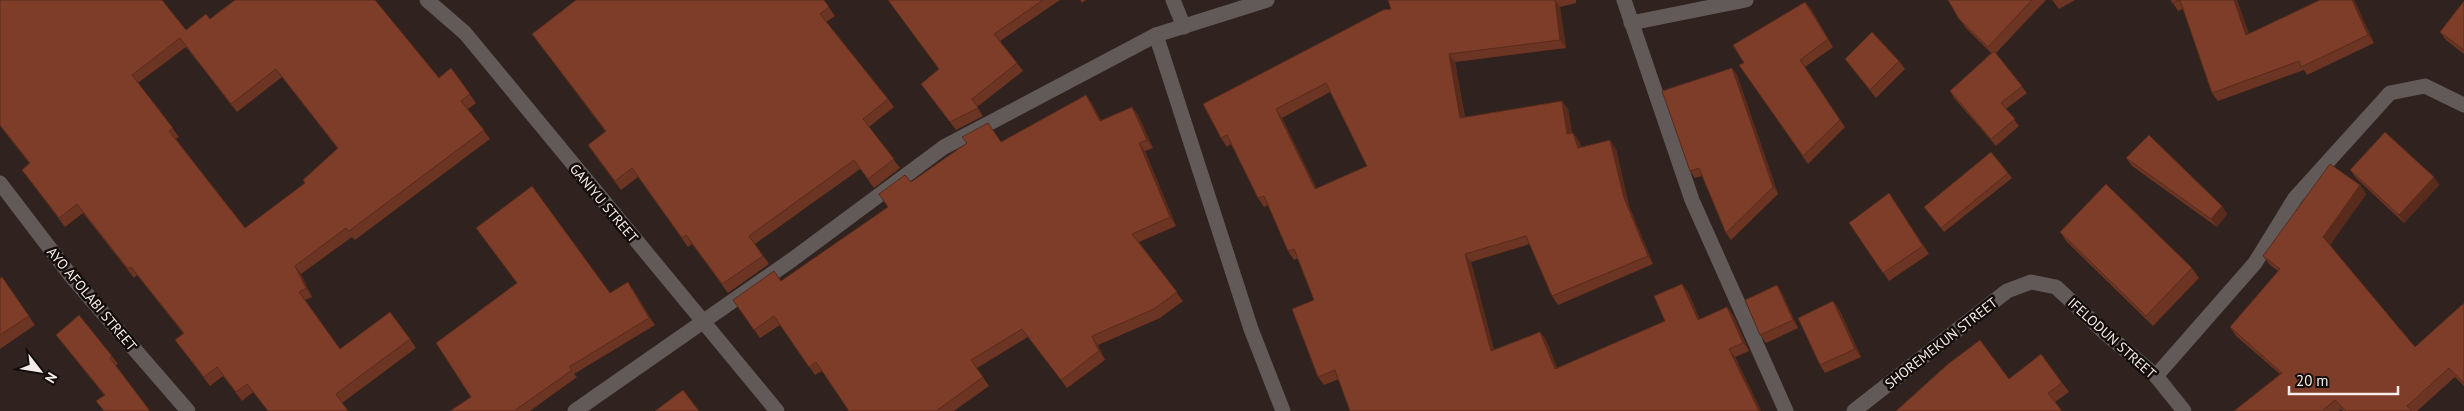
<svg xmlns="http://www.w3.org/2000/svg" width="2464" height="411" font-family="'PT Sans',sans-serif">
	<rect width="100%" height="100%" fill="#30221e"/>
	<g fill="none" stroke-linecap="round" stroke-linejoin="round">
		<g stroke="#615a58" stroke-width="15">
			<polyline points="427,0 465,33 777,411"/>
			<polyline points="1173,0 1184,27"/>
			<polyline points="1624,0 1692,200 1786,411"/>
			<polyline points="1631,23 1746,0"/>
			<polyline points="1156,35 1251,329 1283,411"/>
			<polyline points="0,183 71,276 188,411"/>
			<polyline points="2156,376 2255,263 2295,198 2390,93 2425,86 2464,105"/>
			<polyline points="575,411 793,259 944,147 1156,35 1267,0"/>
			<polyline points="1854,411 2007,291 2031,282 2056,287 2104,332 2156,376 2184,411"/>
		</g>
	</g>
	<g fill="#6c3422" fill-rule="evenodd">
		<path d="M0,0l186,30 24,-11 229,59 12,-10 25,35 -8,6 22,30 -135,101 -3,-3 -51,37 11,23 -7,3 35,49 70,-10 6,9 -74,55 -89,-11 -11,9 -19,-25 -13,10 -35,-46 8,-7 -46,-58 -3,3 -51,-65 -18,14 -43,-57 7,-7 -29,-37zM186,47l51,65 45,-35 56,72 -35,31 2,3 -60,45 -69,-89 3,-2 -41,-54z"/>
		<polygon points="824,0 835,16 826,22 888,99 894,107 869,127 900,168 874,188 860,169 755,244 769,264 728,293 692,244 688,247 638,177 621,190 594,154 605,131 532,34"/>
		<polygon points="888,0 1060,0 1000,41 1023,71 977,107 983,116 956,130 921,84 939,69"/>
		<polygon points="1080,0 1086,0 1082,3"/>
		<path d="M1388,0h188v3l-16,4 6,41 -111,14 10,55 103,-8 4,24h1l6,8 2,6 35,2 13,57 24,58 -95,41 -6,-9 -22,-52 -59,18 23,88 46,-18 6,8 11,28 108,-47 17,-37 6,8 12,28 27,-13 6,8 16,36 -14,6 26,54 -422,-32 -15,6 -6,-8 -4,-77 -16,-42 -4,2 -6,-9 -20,-46 -4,2 -6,-9 -27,-54 -4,3 -6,-9 170,-129zM1330,92l37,74 -51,23 -34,-71z"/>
		<polygon points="1948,0 2046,0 1996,53 2027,93 2006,109 2019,126 1996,146 1954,98 1950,91 1991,53 1965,27"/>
		<polygon points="2052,0 2075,0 2059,9"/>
		<polygon points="2171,0 2237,0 2249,34 2354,0 2374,43 2307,75 2304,70 2218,101 2212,93 2183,9 2178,11"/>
		<polygon points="2464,1 2464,54 2446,40 2440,32"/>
		<polygon points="1811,9 1833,47 1805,67 1845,127 1808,164 1739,65 1744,63"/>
		<polygon points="1845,59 1899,61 1905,69 1876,98"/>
		<polygon points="1732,68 1737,75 1778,194 1731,240 1726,233 1702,176 1695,178 1690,171"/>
		<polygon points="1086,95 1092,104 1101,120 1138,115 1153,148 1145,151 1176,226 1139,242 1183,301 1160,318 1098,345 1105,360 1067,388 1028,337 977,368 989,386 954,411 849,411 822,371 815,375 780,325 760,338 733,300 781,281 888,207 911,182 967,143 962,137 1001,142"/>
		<polygon points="2126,158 2222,206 2227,214 2217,227 2132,166"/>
		<polygon points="2350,170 2434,177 2439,185 2404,223 2356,178"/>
		<polygon points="2008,173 2012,178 1944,232 1924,207"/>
		<polygon points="2360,185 2366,194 2330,245 2415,347 2464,303 2464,386 2455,377 2417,411 2343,411 2341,409 2339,411 2234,411 2280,374 2236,336 2230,327 2278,271 2270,265 2263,256"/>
		<polygon points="1889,193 1929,254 1889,281 1849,223"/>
		<polygon points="2060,232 2192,268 2199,278 2153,326 2067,242"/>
		<polygon points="2,277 35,325 0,349 0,278"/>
		<polygon points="633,290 655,325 574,374 577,377 530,411 450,411 471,397 610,293"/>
		<polygon points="1782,293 1798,328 1766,343 1760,335"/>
		<polygon points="1839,309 1861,357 1825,373 1820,365"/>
		<polygon points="56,335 112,356 118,364 116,365 104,395"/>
		<polygon points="2041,354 2069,392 2055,402 2009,379"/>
	</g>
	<g fill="#582b1c">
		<polygon points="1555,0 1560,7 1566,48 1560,40"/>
		<polygon points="2234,0 2237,0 2252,43 2246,35"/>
		<polygon points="2352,0 2354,0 2374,43 2368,35"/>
		<polygon points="1805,2 1811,9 1833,47 1828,39"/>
		<polygon points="1449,54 1455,62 1466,126 1460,118"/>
		<polygon points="1732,68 1737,75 1778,194 1773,187"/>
		<polygon points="1086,95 1092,104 1106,129 1100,121"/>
		<polygon points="1562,101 1568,109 1573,143 1567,134"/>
		<polygon points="1132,107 1138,115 1153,148 1147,140"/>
		<polygon points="1276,109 1282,118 1321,197 1315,189"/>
		<polygon points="1573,133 1579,141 1584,156 1578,148"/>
		<polygon points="1610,140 1616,149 1629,206 1653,264 1648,256 1624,198"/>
		<polygon points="1139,143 1145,151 1176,226 1170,217"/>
		<polygon points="2434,177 2439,185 2404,223 2399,215"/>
		<polygon points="2360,185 2366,194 2329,246 2323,237"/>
		<polygon points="2222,206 2227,214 2217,227 2211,219"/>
		<polygon points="1465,254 1471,262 1496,359 1491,351"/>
		<polygon points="295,266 301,274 312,297 306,288"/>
		<polygon points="628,282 633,290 655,325 649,318"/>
		<polygon points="1682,284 1688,292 1704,329 1698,320"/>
		<polygon points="1777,285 1782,293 1798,328 1793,320"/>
		<polygon points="1833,301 1839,309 1861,357 1855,349"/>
		<polygon points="1727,307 1733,315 1749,351 1743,343"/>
		<polygon points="1540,332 1546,340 1561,377 1555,369"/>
		<polygon points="1092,336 1098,345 1105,360 1099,351"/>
		<polygon points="1729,349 1735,357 1761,411 1759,411"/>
	</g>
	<g fill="#7d3d28" stroke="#582b1c" fill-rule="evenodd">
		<path d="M0,0h162l24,30 20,-16 4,5 25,-19h140l64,78 12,-10 19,26 -9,7 23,29 -135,101 -3,-3 -51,38 11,22 -7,4 41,57 50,-37 20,27 -74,55 12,17h-80l-21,-27 -11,8 -19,-25 -13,10 -29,-37 9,-7 -53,-66 -3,2 -51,-65 -18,14 -37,-48 8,-7 -30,-38zM180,38l51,66 45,-35 62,79 -35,32 2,3 -60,45 -76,-97 4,-3 -41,-53z"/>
		<polygon points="576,0 824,0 829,7 820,14 888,99 863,119 894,159 868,179 854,160 749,236 763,256 722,284 686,235 682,238 632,168 615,181 588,145 606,131 532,34"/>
		<polygon points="888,0 1043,0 994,34 1017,63 972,99 978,108 950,122 921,84 939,69"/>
		<path d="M1388,0h167l5,40 -111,14 11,64 102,-17 5,33 6,-1 5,15 32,-8 14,58 24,58 -96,40 -26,-60 -61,18 26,97 49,-19 15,37 110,-48 -11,-25 28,-12 16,36 29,-13 16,36 -14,6 30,62h-409l-15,-41 -17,7 -26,-68 22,-9 -20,-51 -6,2 -24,-55 -6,2 -31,-63 -6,3 -18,-34 180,-94 8,-1zM1326,83l41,83 -52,23 -39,-80z"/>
		<polygon points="1948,0 2032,0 1988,47 1959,19"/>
		<polygon points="2171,0 2180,0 2172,3"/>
		<polygon points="2180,0 2234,0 2246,35 2320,0 2352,0 2368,35 2301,67 2299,61 2212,93"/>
		<polygon points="2464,1 2464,50 2440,32"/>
		<polygon points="1805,2 1828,39 1800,60 1840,120 1803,156 1739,65 1744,63 1733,45"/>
		<polygon points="1872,32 1899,61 1870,90 1845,59"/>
		<polygon points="1994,51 2022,86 2001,103 2015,119 1991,139 1950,91"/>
		<polygon points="1732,68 1773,187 1726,233 1699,168 1690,171 1662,91"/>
		<polygon points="1086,95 1100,121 1132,107 1147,140 1139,143 1170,217 1132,234 1177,292 1154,309 1092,336 1099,351 1061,380 1022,329 971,360 983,377 936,411 849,411 816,362 809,367 774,316 754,330 733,300 774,271 781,281 888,207 879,194 905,175 911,182 967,143 962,137 988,123 1001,142"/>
		<polygon points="2385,132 2434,177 2399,215 2350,170"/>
		<polygon points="2149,135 2222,206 2211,219 2126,158"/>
		<polygon points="1991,152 2008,173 1941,228 1924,207"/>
		<polygon points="2330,164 2360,185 2323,237 2415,347 2464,303 2464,383 2449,368 2407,406 2412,411 2346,411 2335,400 2322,411 2234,411 2282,373 2230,327 2280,269 2263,256"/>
		<polygon points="2106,184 2192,268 2146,316 2060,232"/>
		<polygon points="532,186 610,293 628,282 649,318 569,367 572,370 514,411 450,411 471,397 436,343 517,283 476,228"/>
		<polygon points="1889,193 1923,246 1883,273 1849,223"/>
		<polygon points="2,277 29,316 0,335 0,278"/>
		<polygon points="1777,285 1793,320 1760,335 1745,300"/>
		<polygon points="1833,301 1855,349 1820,365 1798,318"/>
		<polygon points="79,315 112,356 110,358 150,411 104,411 96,401 105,395 56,335"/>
		<polygon points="1980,340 2009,379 2041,354 2062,383 2048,393 2062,411 1896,411 1948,364"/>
		<polygon points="683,390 699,411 655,411"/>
	</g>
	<g text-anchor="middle" stroke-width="5" stroke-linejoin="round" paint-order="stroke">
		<g font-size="14" fill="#f5ece9" stroke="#130d0c">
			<text transform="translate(604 203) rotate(50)" y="5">GANIYU STREET</text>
			<text transform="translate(92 299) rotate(50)" y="5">AYO AFOLABI STREET</text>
			<text transform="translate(2112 338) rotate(42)" y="5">IFELODUN STREET</text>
			<text transform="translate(1941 343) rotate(-38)" y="5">SHOREMEKUN STREET</text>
		</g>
	</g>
	<g transform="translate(40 371) rotate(121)" stroke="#130d0c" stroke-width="4" paint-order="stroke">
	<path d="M0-4L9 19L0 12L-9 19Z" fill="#f5ece9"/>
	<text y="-8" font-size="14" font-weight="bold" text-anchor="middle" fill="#f5ece9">N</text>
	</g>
	<path d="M2289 386v8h109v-8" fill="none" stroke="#f5ece9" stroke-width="2.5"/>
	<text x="2296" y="386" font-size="15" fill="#f5ece9" stroke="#130d0c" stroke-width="4" paint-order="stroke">20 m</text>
</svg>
